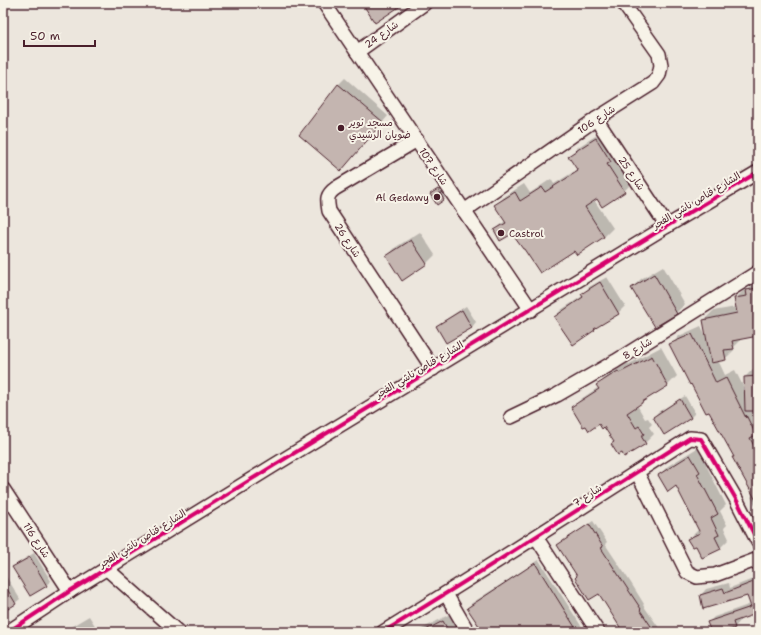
<svg xmlns="http://www.w3.org/2000/svg" width="761" height="635" font-family="'Shantell Sans','Playpen Sans Arabic',sans-serif">
	<rect width="100%" height="100%" fill="#ece6dd"/>
	<filter id="ink" filterUnits="userSpaceOnUse"><feTurbulence type="fractalNoise" baseFrequency=".025" numOctaves="2"/><feDisplacementMap in="SourceGraphic" scale="8" xChannelSelector="R" yChannelSelector="G"/><feConvolveMatrix kernelMatrix="1 2 1 2 8 2 1 2 1" color-interpolation-filters="sRGB"/></filter>
	<g filter="url(#ink)">
		<g fill="#0003">
			<polygon points="345,78 388,116 341,170 301,135 339,84"/>
			<polygon points="605,130 633,182 624,191 602,205 597,198 594,200 613,228 604,237 575,250 512,232 495,230 505,221 495,206 504,197 524,184 530,193 551,179 554,184 578,169 569,156 578,147"/>
			<polygon points="441,187 447,196 437,203 434,192"/>
			<polygon points="420,232 435,255 426,264 387,256 396,247"/>
			<polygon points="663,266 685,304 676,313 632,288 641,279"/>
			<polygon points="607,277 625,306 618,313 600,324 594,330 555,317 561,310 584,295 583,294 589,287"/>
			<polygon points="758,281 758,335 742,339 734,347 734,350 725,359 718,360 725,375 735,370 745,390 745,377 754,368 758,368 758,410 756,410 758,413 758,510 751,497 754,494 734,457 735,456 671,345 679,336 701,326 707,338 704,320 713,311 736,307 735,299 744,290 749,289 756,282"/>
			<polygon points="466,306 476,322 472,327 447,342 437,326 442,322"/>
			<polygon points="661,347 677,376 668,385 637,405 645,419 648,418 652,424 649,427 654,434 645,443 622,452 612,444 615,441 605,426 572,408 581,399 599,387 598,385 607,376 628,363 629,364"/>
			<polygon points="685,396 695,413 691,417 665,434 654,417 658,412"/>
			<polygon points="699,447 708,463 706,465 726,505 720,511 727,525 724,528 729,539 720,548 696,544 689,539 699,529 677,485 659,475 668,466"/>
			<polygon points="593,521 607,542 605,544 631,583 644,604 643,605 662,632 624,632 599,592 578,575 558,545 563,541"/>
			<polygon points="34,553 51,581 46,585 14,567 18,563"/>
			<polygon points="539,560 585,632 484,632 468,608 472,603"/>
			<polygon points="6,576 20,599 15,603 3,611 3,577"/>
			<polygon points="758,577 758,612 740,619 740,621 735,627 721,632 712,632 709,622 714,617 751,604 748,595 701,595 706,589 729,583 730,588"/>
			<polygon points="452,613 463,632 417,632 418,631"/>
			<polygon points="89,616 99,632 62,632"/>
		</g>
		<g fill="#c4b5b0" stroke="#4a1f2b">
			<polygon points="362,3 405,3 375,23"/>
			<polygon points="338,84 383,122 341,171 299,135"/>
			<polygon points="596,138 611,162 607,164 625,192 602,207 597,199 585,207 604,237 577,255 574,251 540,273 524,249 523,249 512,234 500,241 494,230 506,223 494,205 515,192 520,201 542,187 545,192 578,171 568,156"/>
			<polygon points="438,189 444,200 437,205 430,194"/>
			<polygon points="411,240 427,264 402,281 386,256"/>
			<polygon points="654,274 677,314 655,327 631,288"/>
			<polygon points="600,282 619,314 594,329 595,330 573,345 554,317 583,297 581,294"/>
			<polygon points="758,288 758,336 732,341 734,349 724,350 726,360 711,363 703,320 737,313 734,298 747,296 746,290"/>
			<polygon points="462,310 472,328 446,343 436,326"/>
			<polygon points="692,334 716,383 726,378 746,418 746,415 756,435 750,438 758,454 758,504 732,457 734,457 709,412 706,413 691,384 690,385 669,344"/>
			<polygon points="652,356 668,386 642,402 642,403 627,413 636,428 639,426 644,434 641,436 646,444 624,457 622,453 618,455 611,444 614,442 604,427 602,429 599,424 589,431 586,426 583,427 571,407 599,389 596,385 618,371 619,373"/>
			<polygon points="758,376 758,411 745,411 744,377"/>
			<polygon points="680,399 691,418 664,435 653,417"/>
			<polygon points="690,455 700,472 697,474 718,514 711,518 719,535 715,537 721,549 702,558 696,546 692,547 687,539 700,533 676,486 668,492 658,475"/>
			<polygon points="589,524 603,547 601,548 627,588 641,609 640,610 655,632 623,632 599,594 589,600 575,578 577,576 557,545"/>
			<polygon points="30,557 47,586 30,596 12,567"/>
			<polygon points="535,563 578,632 483,632 467,608"/>
			<polygon points="756,581 758,586 758,625 756,625 753,615 733,622 735,628 724,632 711,632 707,622 751,607 747,596 703,609 700,595 723,588 725,593"/>
			<polygon points="3,582 16,604 3,612"/>
			<polygon points="443,621 449,632 422,632"/>
		</g>
		<g fill="none" stroke-linecap="round" stroke-linejoin="round">
			<g stroke="#4a1f2b" stroke-width="16">
				<g id="minor">
					<polyline points="324,3 531,310"/>
					<polyline points="357,52 425,3"/>
					<polyline points="596,119 667,226"/>
					<path d="M417,140l-81,48c-10,7 -9,11 -7,23l104,158"/>
					<polyline points="464,211 596,119 653,83 659,75 661,65 659,54 623,3"/>
					<polyline points="511,417 557,395 616,361 758,272"/>
					<polyline points="637,472 687,572 697,577 715,575 758,559"/>
					<polyline points="3,489 70,591"/>
					<polyline points="536,537 598,632"/>
					<polyline points="107,569 178,632"/>
					<polyline points="446,594 468,632"/>
					<polyline points="8,632 70,591 273,466 667,226 758,172"/>
					<path d="M383,632c104,-63 205,-129 307,-194l11,1 35,60 22,43"/>
				</g>
			</g>
			<use href="#minor" stroke="#f7f3e8" stroke-width="13"/>
			<g stroke="#f7f3e8" stroke-width="6">
				<g id="cycleway">
					<polyline points="8,632 70,591 273,466 667,226 758,172"/>
					<path d="M383,632c104,-63 205,-129 307,-194l11,1 35,60 22,43"/>
				</g>
			</g>
			<use href="#cycleway" stroke="#d6006c" stroke-width="4"/>
		</g>
	</g>
	<g fill="#4a1f2b" stroke="#f7f3e8" stroke-width="1.5">
		<circle cx="341" cy="128" r="4"/>
		<circle cx="437" cy="197" r="4"/>
		<circle cx="501" cy="233" r="4"/>
	</g>
	<g text-anchor="middle" stroke-width="4" stroke-linejoin="round" paint-order="stroke">
		<g font-size="10" fill="#4a1f2b" stroke="#f7f3e8">
			<text transform="translate(381 34) rotate(-36)" y="4">شارع 24</text>
			<text transform="translate(596 119) rotate(-34)" y="4">شارع 106</text>
			<text transform="translate(434 166) rotate(56)" y="4">شارع 107</text>
			<text transform="translate(632 173) rotate(56)" y="4">شارع 25</text>
			<text transform="translate(696 200) rotate(-31)" y="4">الشارع قناص ناشي الفجر</text>
			<text transform="translate(348 240) rotate(57)" y="4">شارع 26</text>
			<text transform="translate(637 348) rotate(-31)" y="4">شارع 8</text>
			<text transform="translate(419 369) rotate(-31)" y="4">الشارع قناص ناشي الفجر</text>
			<text transform="translate(587 495) rotate(-33)" y="4">شارع 7</text>
			<text transform="translate(142 538) rotate(-32)" y="4">الشارع قناص ناشي الفجر</text>
			<text transform="translate(37 540) rotate(57)" y="4">شارع 116</text>
		</g>
		<g font-size="10" fill="#4a1f2b" stroke="#f7f3e8" text-anchor="start">
			<text x="349" y="126">مسجد نوير<tspan x="349" dy="12">ضويان الرشيدي</tspan></text>
			<text x="429" y="201" text-anchor="end">Al Gedawy</text>
			<text x="509" y="237">Castrol</text>
		</g>
	</g>
	<rect width="761" height="635" fill="none" stroke="#f7f3e8" stroke-width="16"/>
	<rect x="8" y="8" width="745" height="619" fill="none" stroke="#4a1f2b" stroke-width="1.5" filter="url(#ink)"/>
	<path d="M24 40v6h71v-6" fill="none" stroke="#4a1f2b" stroke-width="2"/>
	<text x="30" y="40" font-size="12" fill="#4a1f2b" stroke="#f7f3e8" stroke-width="3" paint-order="stroke">50 m</text>
</svg>
